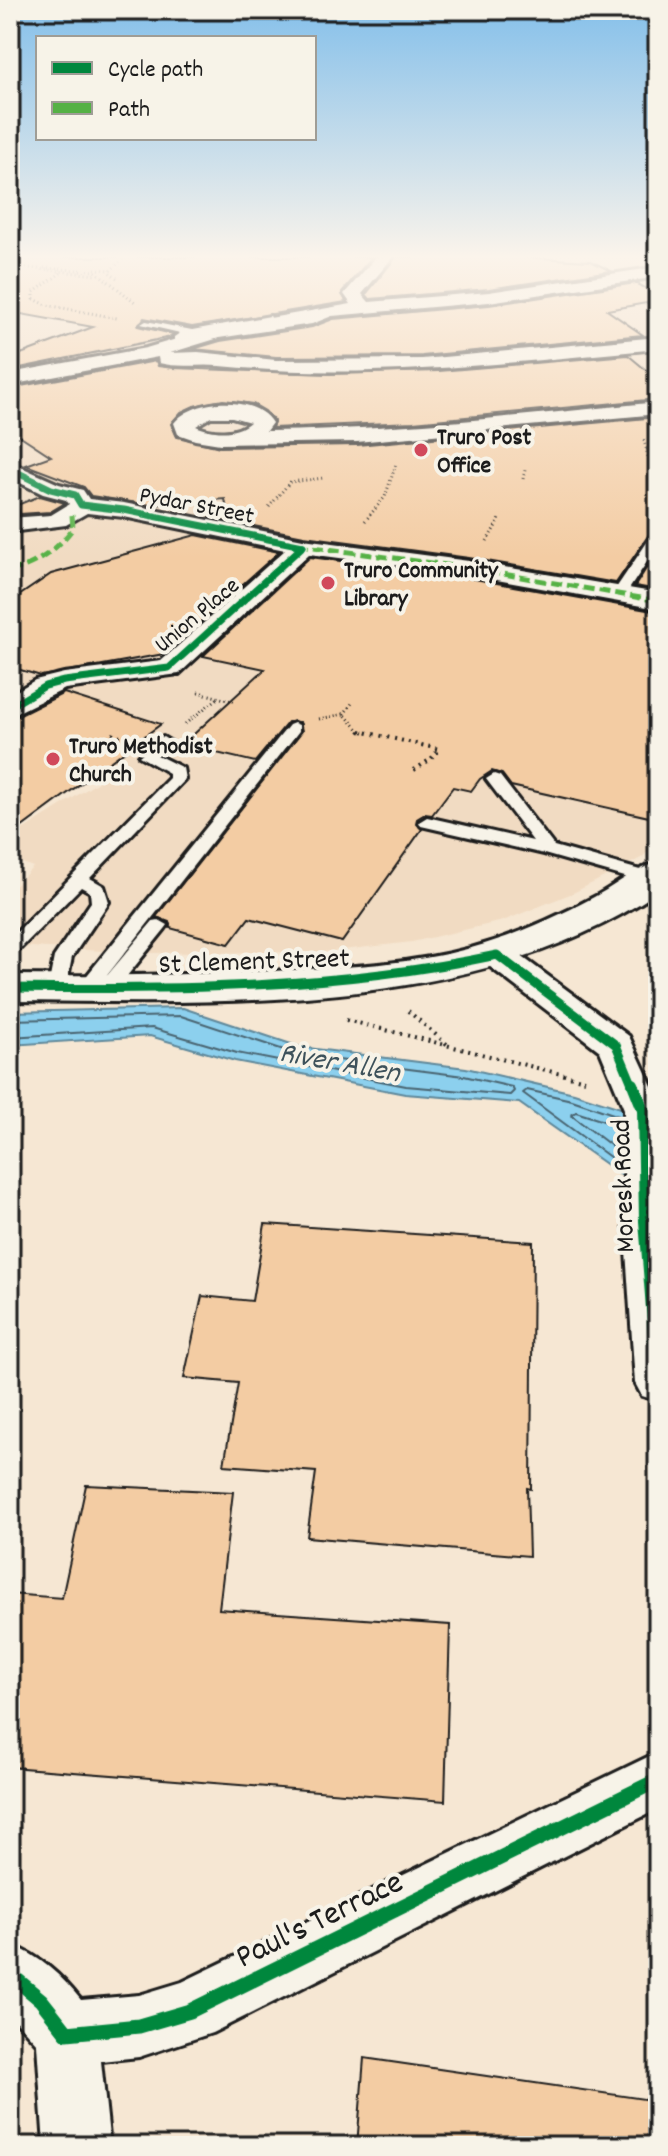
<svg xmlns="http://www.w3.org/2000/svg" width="668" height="2156" font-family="Dekko,sans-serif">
	<rect width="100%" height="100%" fill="#f6e7d3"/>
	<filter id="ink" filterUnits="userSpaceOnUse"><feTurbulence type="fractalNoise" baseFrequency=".0125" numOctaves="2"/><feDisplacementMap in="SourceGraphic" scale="16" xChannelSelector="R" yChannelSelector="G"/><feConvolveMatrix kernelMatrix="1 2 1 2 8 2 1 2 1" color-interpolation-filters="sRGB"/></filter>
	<g filter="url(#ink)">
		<polygon fill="#f1dbc2" points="10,257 658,257 658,404 628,407 642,473 658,474 658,843 641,858 575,892 503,921 412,942 324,952 139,953 31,947 10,949 10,891 33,867 10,858 10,838 120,768 82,755 10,720 55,690 10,697"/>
		<polygon fill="#8cd0ee" stroke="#5f889a" stroke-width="2" points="183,1008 300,1047 466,1068 574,1093 658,1120 658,1201 519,1103 405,1094 235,1061 150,1036 10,1045 10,1012"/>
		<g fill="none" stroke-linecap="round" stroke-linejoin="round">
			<g stroke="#496470" stroke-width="2">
				<polyline points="10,1020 181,1016 299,1055 464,1076 512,1087 514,1091 510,1095 406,1086 237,1053 152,1028 10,1037"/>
				<polyline points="622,1117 572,1100 527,1090 523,1093 622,1166"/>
				<polyline points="622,1127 576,1112 571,1115 622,1154"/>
			</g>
		</g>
		<g fill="#f3cca3" stroke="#1c1c1c" stroke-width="2">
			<polygon points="10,257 372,257 342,292 346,302 192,327 144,318 138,326 173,334 171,337 10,370 10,358 93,327 10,312"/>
			<polygon points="396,257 518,257 591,261 611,271 489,289 370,299 366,294"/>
			<polygon points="636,283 658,295 658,301 607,310 643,335 422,356 276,357 193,349 220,341 312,327 333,319 489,305"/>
			<polygon points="628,355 658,380 658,399 413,422 272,428 274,421 265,411 253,404 223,400 194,406 181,412 171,424 177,437 220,447 357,445 658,417 658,528 652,530 616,583 469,558 304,536 229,521 225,499 151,505 91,496 84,487 26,465 51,456 10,429 10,388 156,361 158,366 174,368 330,374 439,371"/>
			<polygon points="40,496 65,503 50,512 20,514 17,505"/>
			<polygon points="196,535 279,552 164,654 41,676 10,667 10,602 51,574"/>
			<polygon points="658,550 658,590 635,586"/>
			<polygon points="310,557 469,578 658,612 658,801 649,817 511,786 502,774 492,771 480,779 471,791 453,787 432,815 425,814 417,819 416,823 422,829 342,942 249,918 229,944 170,928 169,922 156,917 302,731 300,722 288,722 255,762 182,745 265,669 203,656"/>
			<polygon points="64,693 161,724 10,836 10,720"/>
			<polygon points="265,1224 533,1242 531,1489 527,1488 529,1556 307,1537 316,1472 224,1465 238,1383 184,1378 202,1296 252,1301"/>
			<polygon points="86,1485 233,1492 219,1609 450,1625 445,1801 10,1767 10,1594 62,1598"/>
			<polygon points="364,2058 658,2101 658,2146 357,2146"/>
		</g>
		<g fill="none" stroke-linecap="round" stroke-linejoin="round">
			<g stroke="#1c1c1c" stroke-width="6">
				<g id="lane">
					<polygon points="270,316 273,321 208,331 184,339 184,344 179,347 174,344 174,337 180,333 141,324 146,321 192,330"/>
					<polygon points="658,531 658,545 626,594 614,597 612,594 654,532"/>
					<polygon points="294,723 299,725 299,731 94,992 80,992 78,988 80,984 289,725"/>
					<polygon points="163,737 171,742 157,755 183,768 185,779 90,878 104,886 109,902 72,957 66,988 64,992 50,992 48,988 54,957 91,902 90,892 81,887 20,949 10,950 10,939 169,778 169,773 139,756"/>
					<polygon points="494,774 500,776 554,846 658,875 658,883 646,883 544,854 421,826 419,822 427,817 533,841 486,779"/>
					<polygon points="159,920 168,925 165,929 114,992 100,992 98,988 100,984 153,921"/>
				</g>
			</g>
			<g stroke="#1c1c1c" stroke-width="6">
				<g id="street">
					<path d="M376,257h17l-31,37 7,8 120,-10 169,-25v10l-169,25 -157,14 -20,8 -93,14 -49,15 28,-1 78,8 146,-1 236,-22v12c-146,13 -292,32 -438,17 -20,-2 -42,2 -61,-3l-1,-6 -148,28v-12l136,-25 71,-21 134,-23 -7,-10z"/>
					<path d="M658,402v12l-301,28 -137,2 -25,-4 -17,-6 -4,-11c19,-25 81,-29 98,0l-6,8c131,-1 261,-16 392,-29zM211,417h21l18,5c-14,13 -38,11 -54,4z"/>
					<polygon points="10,462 59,484 83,490 89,499 124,503 303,539 469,561 658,593 658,609 469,575 309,554 179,674 65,689 10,716 10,695 35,680 64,673 161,661 285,550 124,517 87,513 66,525 10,532 10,518 51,515 69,504 66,500 43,494 10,478"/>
					<polygon points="497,944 509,947 629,1036 658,1099 658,1401 642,1396 635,1383 624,1221 624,1109 600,1051 485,963 480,955 485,947"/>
					<path d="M658,1752v57l-446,224 -73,24 -38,4 9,85h-66l-7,-102 -27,-30v-70c30,12 51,31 71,56l58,-5 43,-13z"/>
				</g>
			</g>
			<g stroke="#1c1c1c" stroke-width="6">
				<path id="secondary" d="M658,863v29c-183,123 -436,111 -648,109v-26c93,1 187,0 280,-5 60,-3 122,-6 181,-22 43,-12 84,-30 123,-51 21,-11 41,-29 64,-34z"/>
			</g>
			<g stroke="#1c1c1c" stroke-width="3" stroke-dasharray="1 3" stroke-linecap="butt">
				<polyline points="10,266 97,275"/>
				<polyline points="44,268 95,271 135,302"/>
				<polyline points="95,269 111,270"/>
				<polyline points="61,273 34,292 34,299 47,305 117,318"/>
				<polyline points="117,278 109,272 125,257"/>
				<polyline points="644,440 648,457 658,457"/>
				<polyline points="646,449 658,449"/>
				<polyline points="651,457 658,466"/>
				<polyline points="523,479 525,470"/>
				<polyline points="269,507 290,482 324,478"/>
				<polyline points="365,521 385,497 396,464"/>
				<polyline points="487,541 501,517"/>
				<polyline points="198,692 236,702"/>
				<polyline points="344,714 353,702"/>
				<polyline points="319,719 344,714 360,731 368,733"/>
				<polyline points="185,724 218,698"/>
			</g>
			<g stroke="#1c1c1c" stroke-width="4" stroke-dasharray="2 5" stroke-linecap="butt">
				<polyline points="360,731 439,749 431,759 414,770"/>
				<polyline points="112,734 126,739"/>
				<polyline points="99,743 118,750"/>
				<polyline points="408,1011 449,1046"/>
				<polyline points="346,1020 585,1080"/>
			</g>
			<use href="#lane" fill="#f7f3e8" fill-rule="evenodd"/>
			<use href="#street" fill="#f7f3e8" fill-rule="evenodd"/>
			<use href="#secondary" fill="#f7f3e8" fill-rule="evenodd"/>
			<g stroke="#55b145" stroke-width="5" stroke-dasharray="11 5" stroke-linecap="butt">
				<polyline points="298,545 469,568 658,601"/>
				<path d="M10,571c26,-6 47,-21 63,-43l-1,-13"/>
			</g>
			<g stroke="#f7f3e8" stroke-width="10">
				<g id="cycleway-far3">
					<polyline points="10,469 51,489 75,495 81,505 124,510 303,546"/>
					<polyline points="10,707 45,686 64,681 169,668 303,546"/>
				</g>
			</g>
			<g stroke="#f7f3e8" stroke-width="13">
				<path id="cycleway-far2" d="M10,988c164,2 326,1 487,-33l119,90 17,41"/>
			</g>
			<g stroke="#f7f3e8" stroke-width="17">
				<polyline id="cycleway-far1" points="633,1084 643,1109 645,1221 658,1383"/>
			</g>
			<g stroke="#f7f3e8" stroke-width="20">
				<polyline id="cycleway" points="10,1974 41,2000 67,2033 139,2026 190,2011 658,1780"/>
			</g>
			<use href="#cycleway-far3" stroke="#00873e" stroke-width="7"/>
			<use href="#cycleway-far2" stroke="#00873e" stroke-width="9"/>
			<use href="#cycleway-far1" stroke="#00873e" stroke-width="12"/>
			<use href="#cycleway" stroke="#00873e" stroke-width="15"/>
		</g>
	</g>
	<linearGradient id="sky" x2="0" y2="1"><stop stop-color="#83bfea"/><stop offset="0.46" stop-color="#fbf4eb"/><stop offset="1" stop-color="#fbf4eb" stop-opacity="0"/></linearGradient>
	<rect width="668" height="558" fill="url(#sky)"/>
	<g fill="#d1495b" stroke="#f7f3e8" stroke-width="3">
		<circle cx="421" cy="450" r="8"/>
		<circle cx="328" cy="583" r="8"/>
		<circle cx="53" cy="759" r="8"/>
	</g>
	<g text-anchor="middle" stroke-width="8" stroke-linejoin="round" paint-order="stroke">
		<g font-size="24" font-weight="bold" fill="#1c1c1c" stroke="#f7f3e8" text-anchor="start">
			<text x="437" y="444">Truro Post<tspan x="437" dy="28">Office</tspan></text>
			<text x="344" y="577">Truro Community<tspan x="344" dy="28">Library</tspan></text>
			<text x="69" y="753">Truro Methodist<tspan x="69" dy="28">Church</tspan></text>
		</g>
		<g font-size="24" fill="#1c1c1c" stroke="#f7f3e8">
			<text transform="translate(197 504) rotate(11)" y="8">Pydar Street</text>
			<text transform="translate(196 614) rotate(-40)" y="8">Union Place</text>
		</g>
		<g font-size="28" fill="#1c1c1c" stroke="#f7f3e8">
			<text transform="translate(254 959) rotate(-2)" y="10">St Clement Street</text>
			<text transform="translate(621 1186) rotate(-92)" y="10">Moresk Road</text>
		</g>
		<g font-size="30" font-style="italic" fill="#3e525b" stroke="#f7f3e8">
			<text transform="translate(340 1061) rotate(10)" y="10">River Allen</text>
		</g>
		<g font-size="34" fill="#1c1c1c" stroke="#f7f3e8">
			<text transform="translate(318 1917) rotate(-26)" y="12">Paul's Terrace</text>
		</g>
	</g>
	<rect width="668" height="2156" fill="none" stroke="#f7f3e8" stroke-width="40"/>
	<rect x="20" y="20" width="628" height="2116" fill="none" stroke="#1c1c1c" stroke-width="3" filter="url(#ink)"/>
	<rect x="36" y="36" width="280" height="104" fill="#f7f3e8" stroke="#9f9d96" stroke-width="2"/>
	<rect x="52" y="62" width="40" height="12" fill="#00873e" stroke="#9f9d96" stroke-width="2"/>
	<text x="108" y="76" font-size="24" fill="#1c1c1c">Cycle path</text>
	<rect x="52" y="102" width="40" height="12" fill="#55b145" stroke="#9f9d96" stroke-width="2"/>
	<text x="108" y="116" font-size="24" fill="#1c1c1c">Path</text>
</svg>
